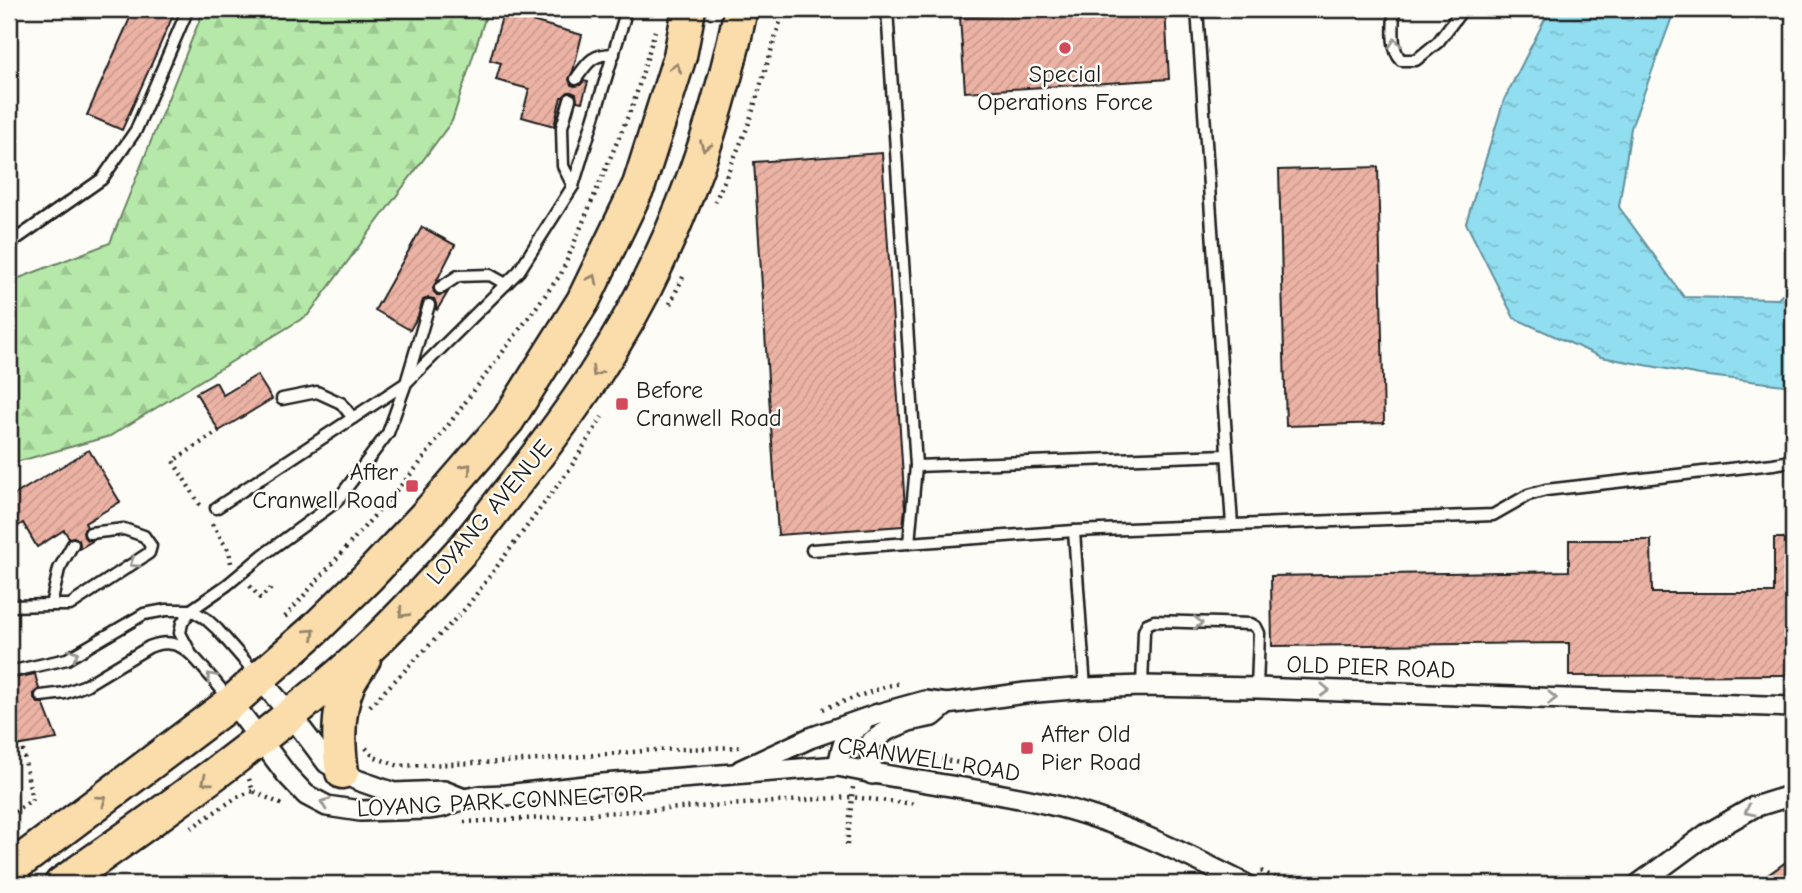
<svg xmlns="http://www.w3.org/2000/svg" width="1802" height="893" font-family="'Comic Neue',sans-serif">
	<defs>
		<pattern id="forest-firs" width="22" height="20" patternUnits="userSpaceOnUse" patternTransform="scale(1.75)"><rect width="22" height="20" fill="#b6e9a9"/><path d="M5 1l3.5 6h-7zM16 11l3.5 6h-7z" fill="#9cc791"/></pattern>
		<pattern id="water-ripples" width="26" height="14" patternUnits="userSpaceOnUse" patternTransform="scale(1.75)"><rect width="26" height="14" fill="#91def0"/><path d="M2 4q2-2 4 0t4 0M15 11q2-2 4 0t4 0" fill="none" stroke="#7cbecd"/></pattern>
		<pattern id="building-hatch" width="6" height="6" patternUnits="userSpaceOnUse" patternTransform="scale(1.75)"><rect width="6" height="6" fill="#ecb3a5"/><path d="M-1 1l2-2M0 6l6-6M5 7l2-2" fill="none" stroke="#ca998d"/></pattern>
	</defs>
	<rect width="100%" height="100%" fill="#fdfcf7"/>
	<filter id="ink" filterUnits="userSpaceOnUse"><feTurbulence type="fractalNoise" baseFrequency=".0143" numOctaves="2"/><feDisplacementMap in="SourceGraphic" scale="14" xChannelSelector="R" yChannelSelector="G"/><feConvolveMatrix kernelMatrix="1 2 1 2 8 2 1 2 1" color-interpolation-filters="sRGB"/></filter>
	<g filter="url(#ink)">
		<polygon fill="url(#forest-firs)" stroke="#698262" stroke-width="2" points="204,9 488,9 452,121 308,315 110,436 9,464 9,282 110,243"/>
		<polygon fill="url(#water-ripples)" stroke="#62909b" stroke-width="2" points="1550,9 1675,9 1631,128 1619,207 1684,297 1778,299 1793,284 1793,386 1700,375 1601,357 1514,318 1466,223 1504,100"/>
		<g fill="url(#building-hatch)" stroke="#1c1c1c" stroke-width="2">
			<polygon points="134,9 176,9 122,130 87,115"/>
			<polygon points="1090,9 1165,9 1169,79 965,92 960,17"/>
			<polygon points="503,13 582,35 573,71 569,79 571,85 575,86 580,85 584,81 588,82 582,102 577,101 576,94 571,92 568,92 563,97 561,97 554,126 522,117 529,89 496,80 501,63 490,60"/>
			<polygon points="882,153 905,508 903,526 778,535 754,162"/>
			<polygon points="1378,167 1384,423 1286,426 1279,170"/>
			<polygon points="422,227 455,245 433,288 434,292 437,295 441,295 448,292 437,310 436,309 436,304 434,299 428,298 423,300 418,316 410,330 375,310"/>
			<polygon points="257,375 272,399 219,431 196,393 216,382 223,395"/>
			<polygon points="89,450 120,502 85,523 87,527 83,531 84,537 88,540 94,540 79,549 80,545 79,540 74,537 69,538 64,530 37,547 23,523 9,532 9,498"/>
			<polygon points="1774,538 1793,538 1793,675 1569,676 1569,643 1272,646 1271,576 1569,571 1569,540 1651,540 1652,593 1774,593"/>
			<polygon points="35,674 39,689 34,693 34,698 38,703 43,703 57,739 9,747 9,679"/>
			<polygon points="1793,857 1793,884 1755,884"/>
		</g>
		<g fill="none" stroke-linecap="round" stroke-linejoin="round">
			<g stroke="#1c1c1c" stroke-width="15">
				<g id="lane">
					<polyline points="887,9 916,466 909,543"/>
					<polyline points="1197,9 1232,525"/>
					<path d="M1394,9c0,16 -4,39 7,51h15l22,-18 25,-33"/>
					<path d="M576,79c12,-17 16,-25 38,-25"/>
					<polyline points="570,99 562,127 563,166 573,186"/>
					<polyline points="9,244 102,179 136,130 188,9"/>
					<polyline points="440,288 458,276 490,275 506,284"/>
					<polyline points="282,399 317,392 341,403 353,418"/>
					<polyline points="916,466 1227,455"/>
					<polyline points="216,508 406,383 429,305"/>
					<polyline points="1074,531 1085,688"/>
					<polyline points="73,544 59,569 51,605 70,605 149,553 151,546 144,536 124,529 90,533"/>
					<polyline points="812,550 1074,531 1493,515 1528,495 1546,490 1773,464 1785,462 1793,457"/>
					<polyline points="9,606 51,605"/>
					<polyline points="190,652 180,633 182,623 191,610 227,585 263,555 336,502 388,433 406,383 519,271 573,186 624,19"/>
					<polyline points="9,672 67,659 144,614 166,610 191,610 205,618 217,629 257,675"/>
					<polyline points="1142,686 1144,631 1147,624 1154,621 1251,624 1256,627 1259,633 1257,688"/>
					<path d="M41,696l24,-3 21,-8 63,-38c27,-11 40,3 56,23 9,10 17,20 25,30"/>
				</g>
			</g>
			<g stroke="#1c1c1c" stroke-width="24">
				<g id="street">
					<polyline points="259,678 291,715 327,763 342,772 357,780 394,793 444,791 464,799"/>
					<path d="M232,702l55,73 19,20 21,11 33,5 68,-2 14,-2 22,-8 16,-3 26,-1 97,-11 235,-18c69,15 140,22 210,38 69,16 134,48 197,80"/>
					<path d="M838,766c5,-22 4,-29 24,-42"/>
					<polyline points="741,770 810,738 878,714 925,701 947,704 1025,693 1085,688 1142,686 1257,688 1793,707"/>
					<polyline points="872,774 870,750 872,741 888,730 909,721 933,716 947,704"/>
					<polyline points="1639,884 1707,834 1754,807 1793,795"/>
				</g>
			</g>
			<g stroke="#1c1c1c" stroke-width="37">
				<g id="primary">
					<path d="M342,772c-4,-28 -5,-62 7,-89 4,-8 10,-16 15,-24"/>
					<polyline points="9,870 232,702 314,630 367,578 427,514 508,420 583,301 639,185 680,56 689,9"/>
					<path d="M61,884c67,-47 134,-94 199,-145 39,-31 78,-61 114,-96 30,-29 62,-64 90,-95 19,-22 36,-46 54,-68 53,-67 103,-138 139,-216 39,-82 66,-167 84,-255"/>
				</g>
			</g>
			<g stroke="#1c1c1c" stroke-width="4.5" stroke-dasharray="2 5" stroke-linecap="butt">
				<polyline points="715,202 748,126 784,9"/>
				<polyline points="670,304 684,275"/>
				<polyline points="200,505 173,461 219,431"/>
				<polyline points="212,524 229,551 231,563"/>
				<polyline points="250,586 260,598 274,586"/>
				<polyline points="285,617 417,467 561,274 634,102 655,31"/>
				<polyline points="370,706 466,608 569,470 602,417"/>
				<polyline points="823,709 887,686 901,683"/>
				<polyline points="366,748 374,757 399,766 526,761 656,750 739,747"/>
				<polyline points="893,752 930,757 974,766"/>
				<polyline points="249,779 253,791 285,806"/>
				<polyline points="9,816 32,800 22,745"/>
				<polyline points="464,822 564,817 603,813 851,797 916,804"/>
				<polyline points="191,828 237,797 253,791"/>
				<polyline points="847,845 853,787"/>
				<polyline points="1261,871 1288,884"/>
			</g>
			<use href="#lane" stroke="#fdfcf7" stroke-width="10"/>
			<use href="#street" stroke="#fdfcf7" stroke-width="19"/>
			<use href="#primary" stroke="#fbddab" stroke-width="32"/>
		</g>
		<defs><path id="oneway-chevron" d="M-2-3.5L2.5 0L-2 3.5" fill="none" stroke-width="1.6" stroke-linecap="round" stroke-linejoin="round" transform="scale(1.75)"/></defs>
		<g stroke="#989794">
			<use href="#oneway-chevron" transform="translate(1395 43) rotate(-96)"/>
			<use href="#oneway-chevron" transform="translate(134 563) rotate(147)"/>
			<use href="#oneway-chevron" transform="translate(1198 623) rotate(2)"/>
			<use href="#oneway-chevron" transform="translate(74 654) rotate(-28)"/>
			<use href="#oneway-chevron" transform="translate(211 677) rotate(-130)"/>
			<use href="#oneway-chevron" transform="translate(1325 690) rotate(2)"/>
			<use href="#oneway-chevron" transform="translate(1552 698) rotate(2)"/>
			<use href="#oneway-chevron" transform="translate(325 803) rotate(-159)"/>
			<use href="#oneway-chevron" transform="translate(1749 811) rotate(153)"/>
		</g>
		<g stroke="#97866b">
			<use href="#oneway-chevron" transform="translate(676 68) rotate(-72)"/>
			<use href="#oneway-chevron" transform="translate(705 146) rotate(110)"/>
			<use href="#oneway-chevron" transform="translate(593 279) rotate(-64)"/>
			<use href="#oneway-chevron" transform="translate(596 372) rotate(121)"/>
			<use href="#oneway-chevron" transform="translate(467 468) rotate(-49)"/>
			<use href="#oneway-chevron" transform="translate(403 613) rotate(133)"/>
			<use href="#oneway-chevron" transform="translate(311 633) rotate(-42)"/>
			<use href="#oneway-chevron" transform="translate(206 781) rotate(143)"/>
			<use href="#oneway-chevron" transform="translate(102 800) rotate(-37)"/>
		</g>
	</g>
	<g fill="#d1495b" stroke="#fdfcf7" stroke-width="2.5">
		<circle cx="1065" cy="48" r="7"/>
		<rect x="615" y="397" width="14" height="14" rx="3.5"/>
		<rect x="405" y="479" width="14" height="14" rx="3.5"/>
		<rect x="1020" y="741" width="14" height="14" rx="3.5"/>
	</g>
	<g text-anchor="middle" stroke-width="5" stroke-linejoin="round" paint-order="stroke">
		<g font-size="24" fill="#1c1c1c" stroke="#fdfcf7" text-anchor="start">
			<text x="1065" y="82" text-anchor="middle">Special<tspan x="1065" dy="28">Operations Force</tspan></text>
			<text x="636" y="398">Before<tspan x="636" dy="28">Cranwell Road</tspan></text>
			<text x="398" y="480" text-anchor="end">After<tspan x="398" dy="28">Cranwell Road</tspan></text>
			<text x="1041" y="742">After Old<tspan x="1041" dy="28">Pier Road</tspan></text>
		</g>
		<g font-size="24" fill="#1c1c1c" stroke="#fdfcf7">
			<text transform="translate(489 512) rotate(-50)" y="8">LOYANG AVENUE</text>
			<text transform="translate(1371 667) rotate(2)" y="8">OLD PIER ROAD</text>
			<text transform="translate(929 759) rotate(9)" y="8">CRANWELL ROAD</text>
			<text transform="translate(500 801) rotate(-3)" y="8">LOYANG PARK CONNECTOR</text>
		</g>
	</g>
	<rect width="1802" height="893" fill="none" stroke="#fdfcf7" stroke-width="35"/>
	<rect x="18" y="18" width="1767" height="858" fill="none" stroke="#1c1c1c" stroke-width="2.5" filter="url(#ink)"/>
</svg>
